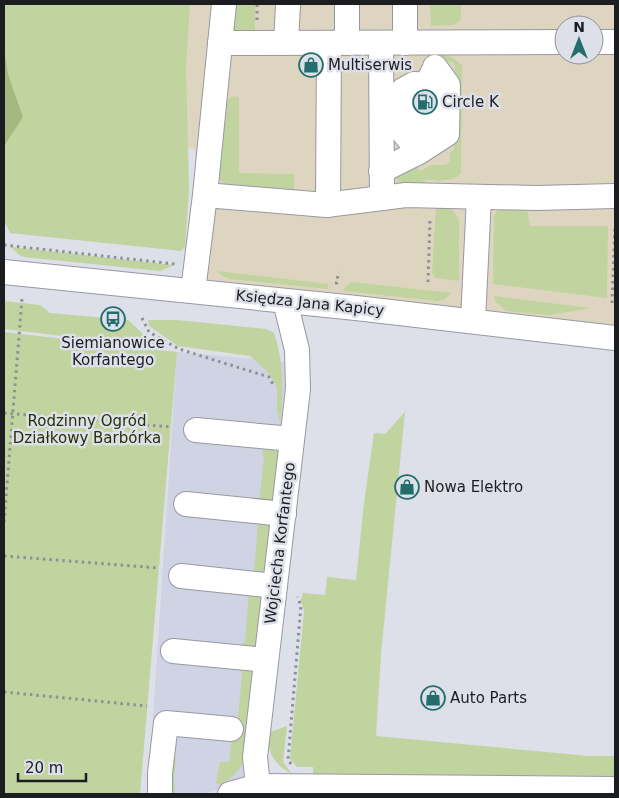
<svg xmlns="http://www.w3.org/2000/svg" width="619" height="798" font-family="'DejaVu Sans',sans-serif">
	<rect width="100%" height="100%" fill="#dddfe9"/>
	<path fill="#ded5c0" fill-rule="evenodd" d="M15,4h600v321l-135,-11 -283,-32 -2,-133 -181,-20zM564,25h30v30h-30z"/>
	<polygon fill="#d0d3e4" points="177,352 297,363 245,779 205,794 148,794"/>
	<g fill="#c1d49f">
		<polygon points="5,4 190,4 186,67 189,189 185,247 181,251 10,233 6,224 4,224 4,138 23,117 8,74 4,48"/>
		<polygon points="235,4 255,4 255,32 233,32 232,30"/>
		<polygon points="430,4 461,4 461,18 459,22 453,25 431,26"/>
		<path d="M437,53c10,1 18,5 25,13l-1,107c-7,10 -25,7 -36,7l-1,7c-11,-1 -27,1 -29,-12l19,-14 5,10 13,-6h14l4,-4v-9l4,-2 1,-84 -2,-4 -14,-1 -3,-5z"/>
		<path d="M236,96l3,2v75l55,1v20l-65,-8c-7,-3 -10,-6 -12,-13l7,-70 7,-6z"/>
		<polygon points="436,207 447,207 453,211 459,219 459,281 436,278 432,273"/>
		<polygon points="504,208 527,208 530,226 608,226 607,298 493,284 494,216 497,211"/>
		<polygon points="11,247 174,265 160,271 24,257 19,255"/>
		<polygon points="217,271 328,284 328,289 230,279 221,275"/>
		<polygon points="352,282 452,293 443,300 437,301 343,291 344,288"/>
		<polygon points="494,296 590,308 550,315 506,311 495,301"/>
		<polygon points="4,301 40,305 50,313 128,320 153,343 155,347 4,329"/>
		<path d="M148,320h29l89,9 8,4c10,29 10,60 6,90l-3,-13v-23l-11,-17 -16,-14 -72,-10 -29,-20z"/>
		<polygon points="4,332 177,352 140,794 4,794"/>
		<polygon points="405,412 381,654 376,736 589,756 615,756 615,776 313,774 313,767 297,767 290,759 304,611 301,600 303,593 325,595 327,577 356,580 364,503 374,433 385,434"/>
		<polygon points="271,443 279,451 273,506 259,503 264,456 262,456 264,444"/>
		<polygon points="258,522 271,524 266,573 264,574 254,573"/>
		<polygon points="263,589 257,654 243,652 243,643 245,642 249,591"/>
		<path d="M240,667h16l-10,89c-5,14 -13,21 -26,29l-4,-2 4,-21h9c2,-15 3,-31 9,-45l4,-43 -2,-4z"/>
		<path d="M287,726l-4,36 9,12c-17,-9 -27,-22 -22,-42z"/>
		<polygon points="167,757 176,758 174,779 175,794 166,794"/>
	</g>
	<polygon fill="#a4b880" points="4,4 5,4 4,48 8,74 23,117 4,146"/>
	<g fill="none" stroke-linecap="round" stroke-linejoin="round">
		<g stroke="#9799a2" stroke-width="26">
			<g id="minor">
				<polyline points="594,42 615,42"/>
				<polyline points="220,43 564,42"/>
				<polyline points="286,43 288,4"/>
				<polyline points="347,43 347,4"/>
				<polyline points="381,43 382,198"/>
				<polyline points="405,43 405,4"/>
				<polyline points="426,85 414,84 403,90 403,132 419,152 447,134 448,85 435,67"/>
				<polyline points="381,171 419,152 426,135 426,85 433,72"/>
				<polyline points="205,195 224,4"/>
				<polyline points="328,205 329,43"/>
				<polyline points="4,272 356,308 615,338"/>
				<polyline points="193,291 205,195 326,205 406,195 536,198 615,196"/>
				<polyline points="473,321 479,197"/>
				<polyline points="196,430 292,439"/>
				<polyline points="186,504 284,514"/>
				<polyline points="181,576 275,586"/>
				<polyline points="173,651 266,660"/>
				<polyline points="258,786 255,757 298,389 297,350 285,301"/>
				<polyline points="160,794 160,773 166,723 231,729"/>
				<polyline points="230,794 258,786 615,789"/>
			</g>
		</g>
		<g stroke="#8e9097" stroke-width="3" stroke-dasharray="2.5 4" stroke-linecap="butt">
			<polyline points="257,20 257,4"/>
			<polyline points="4,245 175,264"/>
			<polyline points="428,282 430,219"/>
			<polyline points="335,283 337,283 338,272"/>
			<polyline points="612,303 615,225"/>
			<polyline points="142,318 149,332 179,349 269,377 274,386"/>
			<polyline points="4,413 171,427"/>
			<polyline points="4,522 22,299"/>
			<polyline points="4,556 159,568"/>
			<polyline points="4,692 147,706"/>
			<polyline points="291,764 288,760 301,605 297,597"/>
		</g>
		<use href="#minor" stroke="#fff" stroke-width="24"/>
	</g>
	<defs>
		<g id="shop-ring" transform="scale(1.25)"><circle r="9.5" fill="#dddfe9" stroke="#236e6c" stroke-width="1.5"/><path d="M-5-2.5h2.3a2.7 3.5 0 0 1 5.4 0H5L5.5 6h-11ZM-1.5-2.5h3a1.5 2.3 0 0 0-3 0Z" fill="#236e6c"/></g>
		<g id="fuel-ring" transform="scale(1.25)"><circle r="9.5" fill="#dddfe9" stroke="#236e6c" stroke-width="1.5"/><path d="M-5.5-6h7V0h2V4h1.3V-2.5L3-4.5l.8-.8L6-3V5H2.5V1h-1V6h-7ZM-4.2-4.7v3.2H.2V-4.7Z" fill="#236e6c"/></g>
		<g id="bus-ring" transform="scale(1.25)"><circle r="9.5" fill="#dddfe9" stroke="#236e6c" stroke-width="1.5"/><path d="M-5-6H5V4H4V6H2V4H-2V6H-4V4H-5ZM-3.5-4V0h7V-4ZM-3.5 1.2v1.5H-2V1.2ZM2 1.2v1.5H3.5V1.2Z" fill="#236e6c"/></g>
	</defs>
	<g fill-rule="evenodd">
		<use href="#shop-ring" x="311" y="65"/>
		<use href="#fuel-ring" x="425" y="102"/>
		<use href="#bus-ring" x="113" y="319"/>
		<use href="#shop-ring" x="407" y="487"/>
		<use href="#shop-ring" x="433" y="698"/>
	</g>
	<g text-anchor="middle" stroke-width="5" stroke-linejoin="round" paint-order="stroke">
		<g font-size="15" fill="#1c1d20" stroke="#dddfe9" text-anchor="start">
			<text x="328" y="70">Multiserwis</text>
			<text x="442" y="107">Circle K</text>
			<text x="113" y="348" text-anchor="middle">Siemianowice<tspan x="113" dy="17">Korfantego</tspan></text>
			<text x="424" y="492">Nowa Elektro</text>
			<text x="450" y="703">Auto Parts</text>
		</g>
		<g font-size="15" fill="#1c1d20" stroke="#dddfe9">
			<text transform="translate(310 303) rotate(6)" y="5">Księdza Jana Kapicy</text>
			<text transform="translate(280 543) rotate(-83)" y="5">Wojciecha Korfantego</text>
		</g>
		<g font-size="15" fill="#253106" stroke="#dddfe9">
			<text x="87" y="426">Rodzinny Ogród<tspan x="87" dy="17">Działkowy Barbórka</tspan></text>
		</g>
	</g>
	<rect width="619" height="798" fill="none" stroke="#1c1d20" stroke-width="10"/>
	<g transform="translate(579 40)"><circle r="24" fill="#dddfe9" stroke="#909199"/>
	<path d="M0-4L9 19L0 12L-9 19Z" fill="#236e6c"/>
	<text y="-8" font-size="14" font-weight="bold" text-anchor="middle" fill="#1c1d20">N</text>
	</g>
	<path d="M18 773v8h68v-8" fill="none" stroke="#1c1d20" stroke-width="2.5"/>
	<text x="25" y="773" font-size="15" fill="#1c1d20" stroke="#dddfe9" stroke-width="4" paint-order="stroke">20 m</text>
</svg>
